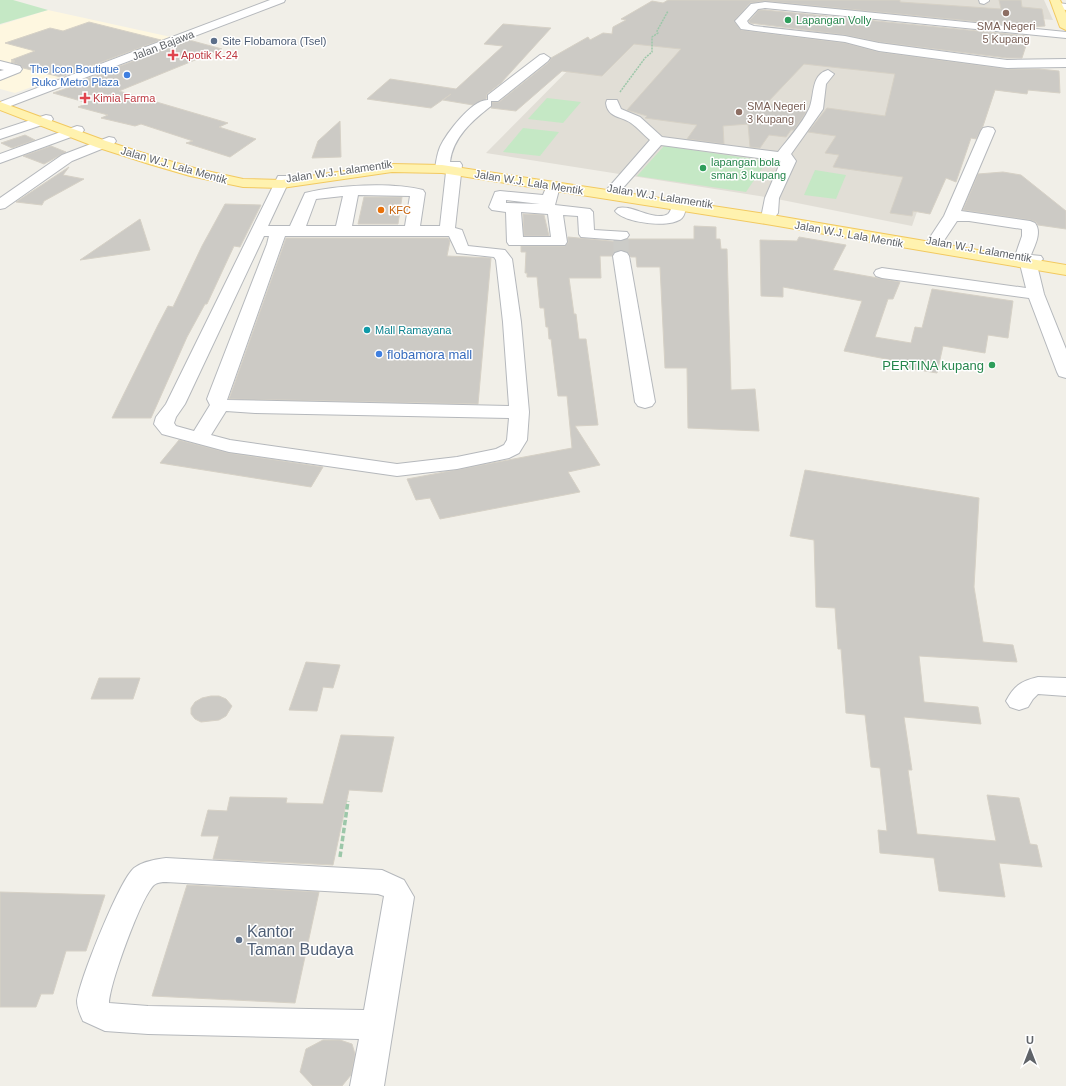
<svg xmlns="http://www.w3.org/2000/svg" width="1066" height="1086" font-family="Arial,sans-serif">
	<rect width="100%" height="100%" fill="#f1efe8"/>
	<polygon fill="#fef7e0" points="48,10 171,37 15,93 0,89 0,25"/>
	<g fill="#e1ded6">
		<polygon points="804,0 1044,0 1053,20 872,5"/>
		<polygon points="624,41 966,72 912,226 772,198 486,153 590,48"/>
	</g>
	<g fill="#c5e8c5">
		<polygon points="0,0 13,0 48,10 0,24"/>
		<polygon points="547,98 581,102 563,123 528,119"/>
		<polygon points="523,128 559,132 540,156 503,152"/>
		<polygon points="664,146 767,161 746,192 637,176"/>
		<polygon points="815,170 846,175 836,199 804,195"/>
	</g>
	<g fill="#cccac5" stroke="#d6d1c6">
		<polygon points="668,0 900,0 900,2 1001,9 999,0 1021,0 1022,7 1042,9 1045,26 1032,27 765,1 750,3 734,21 741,30 845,43 879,52 1007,69 1039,69 1059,71 1060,93 1028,90 1027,94 995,90 983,126 976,139 971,138 956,182 946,178 930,214 913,211 912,216 890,213 903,177 833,167 839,155 825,153 836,136 808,132 827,108 885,116 895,74 804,64 766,104 807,110 805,114 794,130 791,130 786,137 769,135 760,148 750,147 748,124 723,126 724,144 687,139 697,125 645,118 647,116 627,110 681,49 634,44 602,76 562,71 516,111 491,108 492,102 499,102 549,62 551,58 588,37 590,40 603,33 612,34 613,27 626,20 621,19 652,1 663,3"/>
		<polygon points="759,10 765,10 1029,36 1022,58 1007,58 879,42 845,35 750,23 749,21"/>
		<polygon points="89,22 161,40 61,77 23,68 20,65 11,62 15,61 11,60 35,51 5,43 50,28 63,31"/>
		<polygon points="503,24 551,28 501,83 487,94 486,99 473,105 443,100 451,94 431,108 367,99 390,79 456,89 503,46 484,44"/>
		<polygon points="189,40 222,49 119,91 228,123 219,127 256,139 230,157 186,143 193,141 141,124 135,126 101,118 108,115 78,107 88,103 53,93 82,83 78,82"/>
		<polygon points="340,121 341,157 312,158 318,141"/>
		<polygon points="25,135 35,140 12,148 1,143"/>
		<polygon points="51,146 66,152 44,164 23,156"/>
		<polygon points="69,167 63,175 84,179 44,201 42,205 16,202"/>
		<polygon points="1003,172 1021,175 1066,211 1066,229 1038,225 1036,222 1030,220 963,210 978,174"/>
		<polygon points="364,197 402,197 398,224 358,224"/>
		<polygon points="225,204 261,205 240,247 234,246 207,304 205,304 187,337 151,418 112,418 158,325 168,306 173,307 202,246"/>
		<polygon points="523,214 544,215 549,236 524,236"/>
		<polygon points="140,219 150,250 80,260"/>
		<polygon points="694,226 716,227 716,239 720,239 721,249 727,249 731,390 755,389 759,431 688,428 687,368 665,368 660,267 637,267 636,257 631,257 627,252 621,250 615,252 612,256 600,256 601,278 569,278 574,314 576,314 579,339 586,339 598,425 575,426 600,465 568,472 580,492 440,519 430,498 416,500 407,479 572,448 567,396 558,396 551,339 549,339 548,327 546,327 544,308 540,308 537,277 527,277 527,273 525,273 526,252 521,252 521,246 565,246 568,243 568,237 621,242 628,239 694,239"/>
		<polygon points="799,237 846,245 833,270 900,282 893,299 888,299 875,337 911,343 915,327 922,328 932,289 1013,301 1008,338 988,335 985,353 943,346 937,373 900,367 902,362 844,351 862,301 783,287 783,297 761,296 760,240 797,241"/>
		<polygon points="286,238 448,238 450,241 447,256 491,258 478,404 229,399"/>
		<polygon points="179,440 229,453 323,467 311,487 160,463"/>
		<polygon points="805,470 979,498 974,587 983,642 1013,645 1017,662 919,656 924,702 978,707 981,724 904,717 912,770 908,770 917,834 996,841 987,795 1019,798 1030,844 1037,845 1042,867 999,863 1005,897 939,891 934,858 880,853 878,830 887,831 880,768 871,767 865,715 846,713 841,649 838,649 835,608 816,607 814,540 790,536"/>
		<polygon points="306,662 340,665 333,688 323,687 317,711 289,710"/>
		<polygon points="99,678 140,678 133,699 91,699"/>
		<polygon points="211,696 219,696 226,699 232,706 226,716 219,720 201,722 195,719 191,714 191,708 195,702 202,698"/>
		<polygon points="341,735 394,737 382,792 349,790 333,865 213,859 219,836 201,836 208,810 227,811 230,797 287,798 286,803 323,804"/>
		<polygon points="187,885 319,892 295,1003 152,996"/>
		<polygon points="0,892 105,895 86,951 66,951 53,994 41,994 36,1007 0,1007"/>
		<polygon points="323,1040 340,1040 352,1044 355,1054 351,1075 342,1086 313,1086 300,1072 306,1049"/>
	</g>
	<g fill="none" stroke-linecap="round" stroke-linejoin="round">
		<polyline stroke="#ccccc8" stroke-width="15" stroke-dasharray="15 8" stroke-linecap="butt" points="621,239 621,256"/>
		<g stroke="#b5b8bc" stroke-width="2">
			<g id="minor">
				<polygon points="270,0 285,0 284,2 0,110 0,102"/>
				<polygon points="979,0 989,0 989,1 984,4 980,3"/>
				<polygon points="765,2 1066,32 1066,38 765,8 758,9 747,21 749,24 754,26 845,36 879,43 1007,60 1066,59 1066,67 1007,68 879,51 845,42 741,29 735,21 737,19 751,4"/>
				<polygon points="1058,3 1066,4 1066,10 1054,8 1053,6 1054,4"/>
				<path d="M544,54l6,4 -2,3 -50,40h-7v5c-19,15 -38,31 -41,56h10l2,3 -7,63 7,2 6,16 37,4 7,9 9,63 8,90 -2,28 -8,13 -10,5 -52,11 -60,7 -168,-24 -67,-18 -8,-10 2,-7 10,-13 112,-228h10l2,3 -22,47h22l15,-33c32,-8 86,-11 118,-3l2,3 -5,33h20l6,-54h-9l-2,-3c1,-7 2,-15 5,-22 6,-13 32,-48 48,-47v-5l52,-40zM358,195l52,1 -5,30h-53zM343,196l-7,30h-30l10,-27zM264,236h5l-2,8 -57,147 -3,8 3,6 -16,26 -18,-5 -2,-3 2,-6 9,-13zM285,236h164l8,17 37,4 2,3 7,62 6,84 -282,-6zM226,411l29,2 254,5 -2,22 -3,5 -8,4 -39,8 -60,7 -167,-24 -19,-5z"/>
				<polygon points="0,61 20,66 22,69 20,72 0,80 0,71 4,70 0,69"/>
				<path d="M828,70l6,4 -8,10 -3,25 -32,45 5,7 -17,37 -1,15 -7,9h-10l-3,-3 4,-6 3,-15 16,-37 -120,-16 -47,53h-10l-2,-3 48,-55c-6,-5 -12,-12 -19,-17 -10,-7 -23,-5 -25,-20l1,-3h10l4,9 19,8 22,20 116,15c10,-13 24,-28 31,-43 6,-12 1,-34 19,-39z"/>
				<polygon points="46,115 51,116 53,119 51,122 0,139 0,130"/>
				<polygon points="77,126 82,127 84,130 82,133 0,163 0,154"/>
				<path d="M988,127l5,1 2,3 -34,80 69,10 5,2c7,9 0,22 -4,32l10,1 2,3 -6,6 7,29 22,55v29l-7,-2 -2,-4 -28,-74 -147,-20 -6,-2 -2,-3 2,-3 6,-2 144,20 -6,-24 2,-3 -5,-2 -2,-3 7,-20v-7l-53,-8h-12l-20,30h-12l-2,-3 21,-32 37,-85 2,-3z"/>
				<polygon points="109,137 114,138 116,141 114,144 72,161 5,208 0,209 0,198 62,155"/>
				<path d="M553,182l5,1 2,3 -5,19 35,4 3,3 1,18 33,2 2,3 -2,3 -6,2 -40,-3 -2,-3 -1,-18 -15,-1 4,27 -2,3h-56l-2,-3 -1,-30 -14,-2 -3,-3 6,-15 5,-1 43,4 5,-12zM506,200l34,4 -34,-1zM521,212l27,2 3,23h-28z"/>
				<path d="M679,201l5,2 3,3c-2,4 -2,9 -5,12 -11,11 -58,5 -67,-7l3,-3c13,-4 37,14 50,6 3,-2 3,-8 6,-11z"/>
				<polygon points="621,251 627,253 629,256 655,402 652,406 645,408 638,406 635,402 613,256 615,253"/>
				<path d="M1038,677l28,1v18l-28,-2 -5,5 -5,8 -9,3 -9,-3 -4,-6c8,-15 15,-20 32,-24z"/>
				<path d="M166,858l216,12 22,10 10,17 -30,189h-34l9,-47 -211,-5 -43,-3 -22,-10c-3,-7 -6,-13 -6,-20 3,-22 42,-120 57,-133 8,-6 22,-9 32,-10zM166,882l212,12 6,2 -20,114 -216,-4 -39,-3c1,-20 32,-106 45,-118 4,-3 8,-3 12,-3z"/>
			</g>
		</g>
		<g stroke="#f2c960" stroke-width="2">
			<g id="major">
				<polygon points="1050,0 1060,0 1066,13 1066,30 1060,27"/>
				<polygon points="0,102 106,141 159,158 198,169 243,179 282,180 392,164 442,165 766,214 1066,265 1066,275 766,224 442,173 392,172 282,188 243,187 190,176 149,164 96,147 0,110"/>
			</g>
		</g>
		<polyline stroke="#9cc7a9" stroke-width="1.5" stroke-dasharray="2 1" stroke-linecap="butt" points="620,92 645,58 652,52 652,37 658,33 657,31 668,11"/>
		<polyline stroke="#9cc7a9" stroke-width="3.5" stroke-dasharray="5.5 2.5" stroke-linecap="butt" points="340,857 348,801"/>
		<use href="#minor" fill="#fff" fill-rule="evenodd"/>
		<use href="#major" fill="#fff2af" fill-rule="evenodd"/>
	</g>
	<g fill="#8d6e63" stroke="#fff" stroke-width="1.5">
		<circle cx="1006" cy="13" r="4"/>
		<circle cx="739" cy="112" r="4"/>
	</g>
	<g fill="#2e9e5b" stroke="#fff" stroke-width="1.5">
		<circle cx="788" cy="20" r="4"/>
		<circle cx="703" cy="168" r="4"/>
		<circle cx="992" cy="365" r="4"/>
	</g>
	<g fill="#5c6f8a" stroke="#fff" stroke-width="1.5">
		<circle cx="214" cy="41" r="4"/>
		<circle cx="239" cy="940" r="4"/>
	</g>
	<g fill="#e0444e" stroke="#fff" stroke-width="1.5">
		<path d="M171 49h4v4h4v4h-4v4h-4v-4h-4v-4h4z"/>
		<path d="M83 92h4v4h4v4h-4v4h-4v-4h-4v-4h4z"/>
	</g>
	<g fill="#3f7fe0" stroke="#fff" stroke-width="1.5">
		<circle cx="127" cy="75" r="4"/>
		<circle cx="379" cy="354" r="4"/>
	</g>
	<circle fill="#e8710a" stroke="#fff" stroke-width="1.5" cx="381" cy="210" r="4"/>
	<circle fill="#0f9aa8" stroke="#fff" stroke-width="1.5" cx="367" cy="330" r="4"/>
	<g text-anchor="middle" stroke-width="3" stroke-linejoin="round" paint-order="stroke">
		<g font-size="11" fill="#27864d" stroke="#fff" text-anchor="start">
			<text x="796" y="24">Lapangan Volly</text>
			<text x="711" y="166">lapangan bola<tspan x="711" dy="13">sman 3 kupang</tspan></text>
		</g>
		<g font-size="11" fill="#785e54" stroke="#fff">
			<text x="1006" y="30">SMA Negeri<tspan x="1006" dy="13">5 Kupang</tspan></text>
			<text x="747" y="110" text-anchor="start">SMA Negeri<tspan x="747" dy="13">3 Kupang</tspan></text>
		</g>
		<g font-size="11" fill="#4e5e75" stroke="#fff" text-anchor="start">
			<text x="222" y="45">Site Flobamora (Tsel)</text>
		</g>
		<g font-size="11" fill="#5f6368" stroke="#fff">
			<text transform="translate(163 45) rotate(-21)" y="4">Jalan Bajawa</text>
			<text transform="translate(174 165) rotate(16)" y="4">Jalan W.J. Lala Mentik</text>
			<text transform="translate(339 171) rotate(-8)" y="4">Jalan W.J. Lalamentik</text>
			<text transform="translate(529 182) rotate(9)" y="4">Jalan W.J. Lala Mentik</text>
			<text transform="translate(660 196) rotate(9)" y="4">Jalan W.J. Lalamentik</text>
			<text transform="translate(849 234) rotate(10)" y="4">Jalan W.J. Lala Mentik</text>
			<text transform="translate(979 249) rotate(10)" y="4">Jalan W.J. Lalamentik</text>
		</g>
		<g font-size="11" fill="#be3a42" stroke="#fff" text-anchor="start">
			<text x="181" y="59">Apotik K-24</text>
			<text x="93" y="102">Kimia Farma</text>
		</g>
		<g font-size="11" fill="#366cbe" stroke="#fff" text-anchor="end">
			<text x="119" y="73">The Icon Boutique<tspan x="119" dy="13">Ruko Metro Plaza</tspan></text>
		</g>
		<g font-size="11" fill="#c56008" stroke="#fff" text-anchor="start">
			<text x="389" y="214">KFC</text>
		</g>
		<g font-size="11" fill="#0d838f" stroke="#fff" text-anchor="start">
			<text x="375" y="334">Mall Ramayana</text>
		</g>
		<g font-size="13" fill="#366cbe" stroke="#fff" text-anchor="start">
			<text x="387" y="359">flobamora mall</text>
		</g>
		<g font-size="13" fill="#27864d" stroke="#fff" text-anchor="end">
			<text x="984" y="370">PERTINA kupang</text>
		</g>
		<g font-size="16" fill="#4e5e75" stroke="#fff" text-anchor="start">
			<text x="247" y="937">Kantor<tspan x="247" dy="18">Taman Budaya</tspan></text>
		</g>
	</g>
	<g transform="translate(1030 1050)" stroke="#ffffff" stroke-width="3" paint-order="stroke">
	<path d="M0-3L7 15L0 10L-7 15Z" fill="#5f6368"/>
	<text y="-6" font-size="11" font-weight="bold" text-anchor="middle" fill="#5f6368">U</text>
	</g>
</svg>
